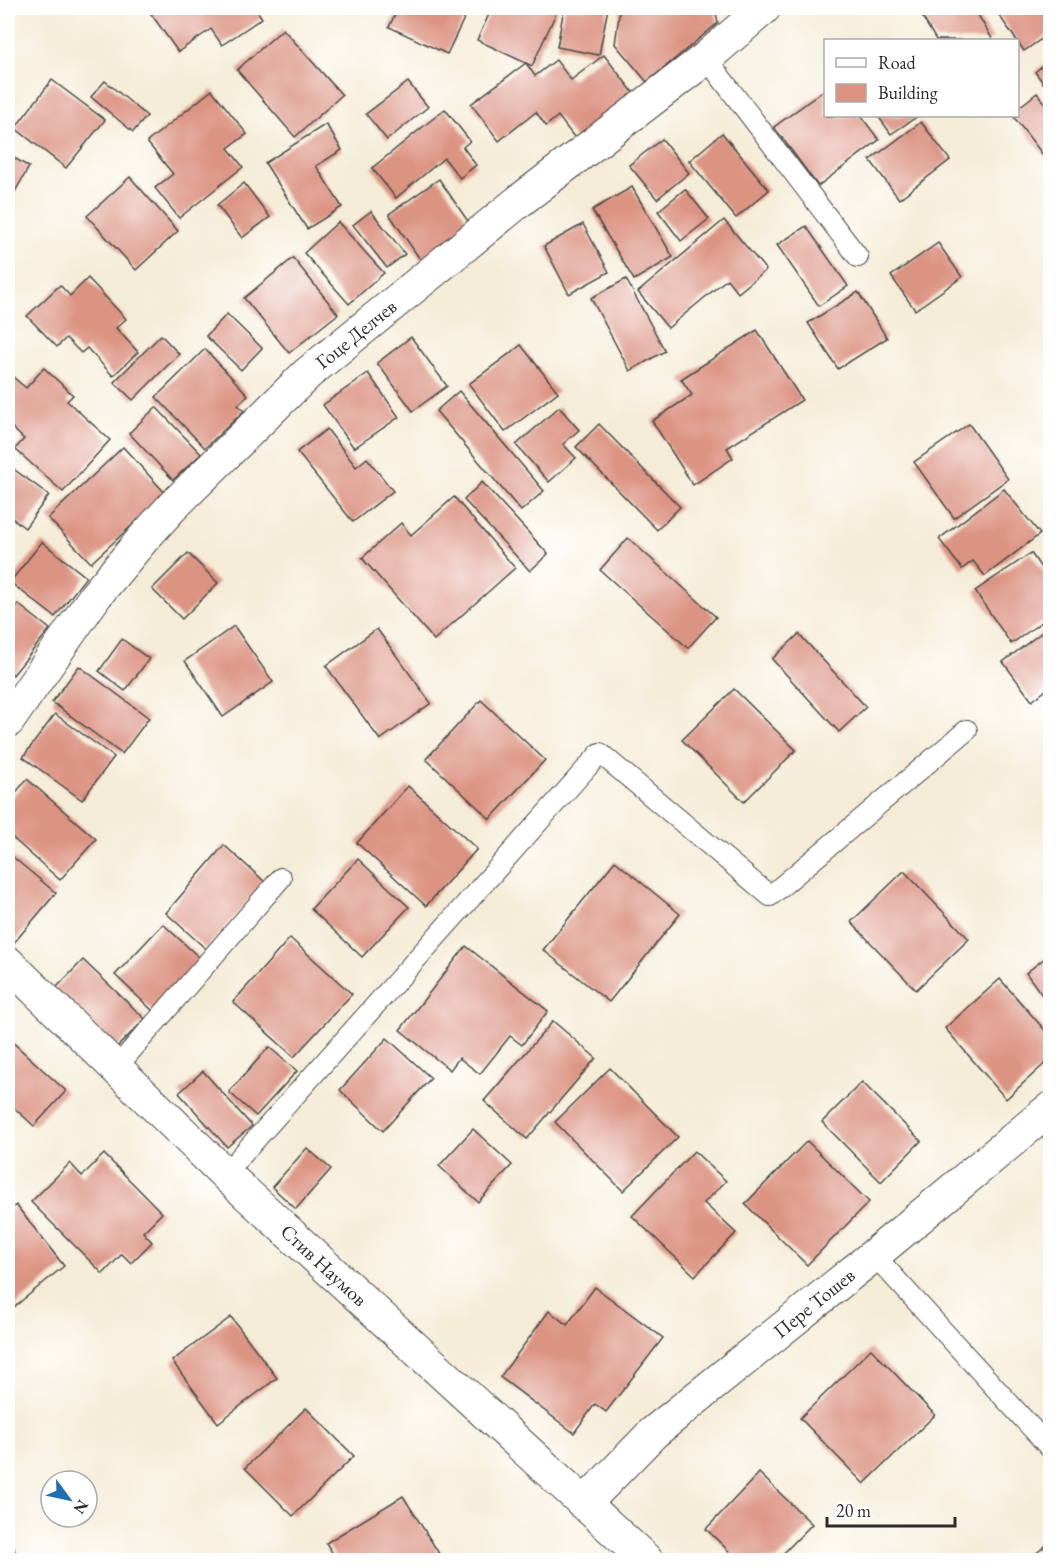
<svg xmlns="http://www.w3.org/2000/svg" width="1058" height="1568" font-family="'EB Garamond',serif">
	<rect width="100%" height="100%" fill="#fff"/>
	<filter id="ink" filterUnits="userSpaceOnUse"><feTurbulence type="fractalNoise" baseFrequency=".0167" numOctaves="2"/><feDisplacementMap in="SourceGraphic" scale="12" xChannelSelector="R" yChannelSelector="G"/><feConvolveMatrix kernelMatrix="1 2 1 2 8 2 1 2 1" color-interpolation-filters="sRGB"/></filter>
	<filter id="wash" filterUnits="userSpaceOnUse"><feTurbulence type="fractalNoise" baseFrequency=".008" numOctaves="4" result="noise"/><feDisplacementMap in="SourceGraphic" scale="24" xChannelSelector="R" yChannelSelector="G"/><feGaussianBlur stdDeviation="1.35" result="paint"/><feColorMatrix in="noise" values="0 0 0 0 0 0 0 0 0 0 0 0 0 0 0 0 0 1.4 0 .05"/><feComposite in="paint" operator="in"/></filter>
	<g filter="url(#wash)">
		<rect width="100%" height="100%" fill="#f5ecd7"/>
		<g id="blocks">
			<g fill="#db9382">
				<polygon points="147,8 255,8 262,18 222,45 211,29 178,52"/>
				<polygon points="398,8 469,8 447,54 389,27"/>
				<polygon points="492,8 555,8 558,9 532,66 477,40"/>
				<polygon points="564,8 608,8 599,55 557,47"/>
				<polygon points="620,8 715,8 718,23 647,82 615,44"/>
				<polygon points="917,8 974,8 993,40 936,40"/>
				<polygon points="994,8 1050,8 1050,33 1024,51"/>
				<polygon points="283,29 342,95 295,137 237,70"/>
				<polygon points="604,55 636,96 577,141 558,116 546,126 536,112 499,141 471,104 526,63 535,76 556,60 571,80"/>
				<polygon points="1050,59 1050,92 1035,72"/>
				<polygon points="52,80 105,120 66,168 15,128"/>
				<polygon points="105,81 147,116 133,132 91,97"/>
				<polygon points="408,82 428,107 387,140 366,114"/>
				<polygon points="826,89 826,116 861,116 879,140 818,186 774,127"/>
				<polygon points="212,90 247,134 228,148 243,167 179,218 155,188 173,174 147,142"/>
				<polygon points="1037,93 1050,110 1050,164 1013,116 1018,116 1018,108"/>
				<polygon points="445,109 470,141 463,147 476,165 460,178 444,158 396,198 372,168"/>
				<polygon points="878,116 918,116 891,134"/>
				<polygon points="921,122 950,160 899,199 870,160"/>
				<polygon points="326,124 342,150 316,166 342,207 307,229 265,163"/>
				<polygon points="722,133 769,190 736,218 689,161"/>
				<polygon points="662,139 689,173 657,199 629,165"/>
				<polygon points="8,154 29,167 8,204"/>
				<polygon points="130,177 178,231 136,270 87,216"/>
				<polygon points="439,179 474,230 424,265 389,214"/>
				<polygon points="244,183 270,217 242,238 217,205"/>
				<polygon points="632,187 673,257 634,280 592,210"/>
				<polygon points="685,189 709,219 681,241 658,211"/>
				<polygon points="371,211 405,254 387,268 353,225"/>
				<polygon points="724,220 766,270 738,293 727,279 668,328 638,292"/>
				<polygon points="338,222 384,273 349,304 304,253"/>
				<polygon points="583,224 609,272 569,294 544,246"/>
				<polygon points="806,226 848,286 819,306 777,245"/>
				<polygon points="938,243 962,277 915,310 891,276"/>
				<polygon points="293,258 338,314 289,353 244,298"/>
				<polygon points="88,278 126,319 116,328 138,352 113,376 87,348 81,353 66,338 57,347 27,316 60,285 70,296"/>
				<polygon points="626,279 665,351 630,371 591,298"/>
				<polygon points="858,292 887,338 838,369 808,323"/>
				<polygon points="227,314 262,348 241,370 206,336"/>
				<polygon points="757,330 802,400 727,448 733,458 693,485 652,421 692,395 681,379"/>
				<polygon points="161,335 179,354 133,400 114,382"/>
				<polygon points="411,337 447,386 413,411 377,363"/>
				<polygon points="521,345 558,392 505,432 469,384"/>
				<polygon points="205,349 248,395 238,405 244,411 205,448 156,397"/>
				<polygon points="44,368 73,395 67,401 110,440 63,492 15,449 24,439 8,424 8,384 13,377 26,388"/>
				<polygon points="368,373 399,417 354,448 323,405"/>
				<polygon points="459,391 544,491 521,511 436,411"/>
				<polygon points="156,407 201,454 173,480 129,433"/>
				<polygon points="559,407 579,430 563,444 576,458 549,482 516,445"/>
				<polygon points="599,424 680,507 657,530 576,447"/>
				<polygon points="969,424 1008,479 954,518 914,462"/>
				<polygon points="327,429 356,467 367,458 393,491 353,522 297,452"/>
				<polygon points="123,447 166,494 91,563 48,518"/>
				<polygon points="8,465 49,495 25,528 8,515"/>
				<polygon points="482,482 548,554 530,571 464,500"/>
				<polygon points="1004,489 1040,534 985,576 973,561 962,569 939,539"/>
				<polygon points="454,497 515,568 434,640 362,558 401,523 411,535"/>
				<polygon points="628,538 716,617 688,648 600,570"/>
				<polygon points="42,542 86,577 55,617 10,582"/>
				<polygon points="188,553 218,583 182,619 152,589"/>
				<polygon points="1031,553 1050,581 1050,616 1011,644 975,591"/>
				<polygon points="18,604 50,629 13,675 8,670 8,618"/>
				<polygon points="234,626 273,682 223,717 185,661"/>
				<polygon points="1050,626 1050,687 1032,701 1003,662"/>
				<polygon points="377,629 431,703 380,740 326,666"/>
				<polygon points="799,634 866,707 839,732 772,659"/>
				<polygon points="122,639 149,659 125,691 99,671"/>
				<polygon points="79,666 149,718 122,754 52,702"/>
				<polygon points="734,689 796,750 744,802 682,740"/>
				<polygon points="481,700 545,760 490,819 426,759"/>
				<polygon points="55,714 114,757 82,800 23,757"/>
				<polygon points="27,779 96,839 60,880 8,834 8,802"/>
				<polygon points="408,786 477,849 426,906 357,843"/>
				<polygon points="224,845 265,882 206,949 166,913"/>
				<polygon points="8,853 56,893 13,944 8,940"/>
				<polygon points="358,859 409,907 362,957 311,909"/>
				<polygon points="615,861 680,914 609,1002 543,950"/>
				<polygon points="904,871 969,939 916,990 851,922"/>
				<polygon points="163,924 203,961 154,1012 115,975"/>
				<polygon points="290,938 352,994 294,1057 233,1002"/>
				<polygon points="466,946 548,1011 522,1045 510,1036 480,1074 459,1058 450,1070 400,1030"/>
				<polygon points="1050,954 1050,1006 1026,973"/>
				<polygon points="83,960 145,1019 114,1050 53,991"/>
				<polygon points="1000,979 1050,1036 1050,1059 1006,1099 945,1028"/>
				<polygon points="553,1021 596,1058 527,1139 484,1101"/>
				<polygon points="8,1038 66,1091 34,1126 8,1102"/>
				<polygon points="387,1038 431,1078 383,1131 340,1090"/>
				<polygon points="269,1047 297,1071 256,1116 229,1092"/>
				<polygon points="610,1068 678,1137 623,1191 555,1122"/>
				<polygon points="203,1071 252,1126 227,1147 179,1093"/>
				<polygon points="862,1082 921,1141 881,1182 822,1122"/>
				<polygon points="473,1129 512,1165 478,1202 439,1166"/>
				<polygon points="807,1141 869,1202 807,1265 745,1204"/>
				<polygon points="307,1148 331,1169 296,1209 272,1187"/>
				<polygon points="694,1151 726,1181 704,1203 736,1233 695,1276 632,1216"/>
				<polygon points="104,1154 162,1213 143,1232 152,1242 131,1263 122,1254 103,1274 31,1202 70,1163 82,1176"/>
				<polygon points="16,1205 64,1266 8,1312 8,1211"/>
				<polygon points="595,1287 663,1338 606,1412 595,1404 574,1433 500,1377 549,1311 567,1325"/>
				<polygon points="231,1317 277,1378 218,1423 172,1361"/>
				<polygon points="871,1349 935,1415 864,1484 800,1418"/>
				<polygon points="306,1408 354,1456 293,1516 245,1468"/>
				<polygon points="759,1473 812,1524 777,1560 738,1560 706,1529"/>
				<polygon points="403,1496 443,1560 337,1560 326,1543"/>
				<polygon points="8,1530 17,1557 8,1560"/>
				<polygon points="1050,1542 1050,1560 1028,1560"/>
			</g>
		</g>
	</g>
	<g filter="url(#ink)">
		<use href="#blocks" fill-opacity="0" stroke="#494845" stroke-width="1.5"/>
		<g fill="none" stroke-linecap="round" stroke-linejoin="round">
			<g stroke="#494845" stroke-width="22">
				<g id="lane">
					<polyline points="706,58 858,257"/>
					<polyline points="116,1068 281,878"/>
					<polyline points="225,1174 600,753 770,896 967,730"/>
					<polyline points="874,1255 1050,1448"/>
				</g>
			</g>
			<g stroke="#494845" stroke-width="35">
				<g id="street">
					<polyline points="8,721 96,595 142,540 172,507 307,374 518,202 706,58 764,8"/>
					<polyline points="8,963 225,1174 646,1560"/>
					<polyline points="584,1504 653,1433 874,1255 1050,1109"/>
				</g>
			</g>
			<use href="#lane" stroke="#fff" stroke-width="20"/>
			<use href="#street" stroke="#fff" stroke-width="33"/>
		</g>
	</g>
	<g text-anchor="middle" stroke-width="6" stroke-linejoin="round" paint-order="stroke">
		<g font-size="20" fill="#2b2b2b" stroke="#fff">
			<text transform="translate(356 334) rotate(-39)" y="7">Гоце Делчев</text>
			<text transform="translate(324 1265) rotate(43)" y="7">Стив Наумов</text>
			<text transform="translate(814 1303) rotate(-39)" y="7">Пере Тошев</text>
		</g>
	</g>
	<rect width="1058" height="1568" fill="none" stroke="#fff" stroke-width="30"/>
	<rect x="824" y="39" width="195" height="78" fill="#ffffff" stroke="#aaaaaa" stroke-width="1.5"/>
	<rect x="836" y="58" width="30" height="9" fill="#ffffff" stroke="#aaaaaa" stroke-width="1.5"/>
	<text x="878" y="69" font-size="18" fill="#2b2b2b">Road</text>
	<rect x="836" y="84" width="30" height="18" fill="#db9382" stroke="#aaaaaa" stroke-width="1.5"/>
	<text x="878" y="99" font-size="18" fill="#2b2b2b">Building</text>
	<g transform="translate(69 1499) rotate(123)"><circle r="28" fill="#ffffff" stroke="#aaaaaa" stroke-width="1.5"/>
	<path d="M0-4.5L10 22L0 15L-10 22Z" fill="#1f6fb2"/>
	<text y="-9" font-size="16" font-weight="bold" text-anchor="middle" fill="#2b2b2b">N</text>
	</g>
	<path d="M827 1517v9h128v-9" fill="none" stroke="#2b2b2b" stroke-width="3"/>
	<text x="836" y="1517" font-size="18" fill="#2b2b2b" stroke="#ffffff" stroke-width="4.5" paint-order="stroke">20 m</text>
</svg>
